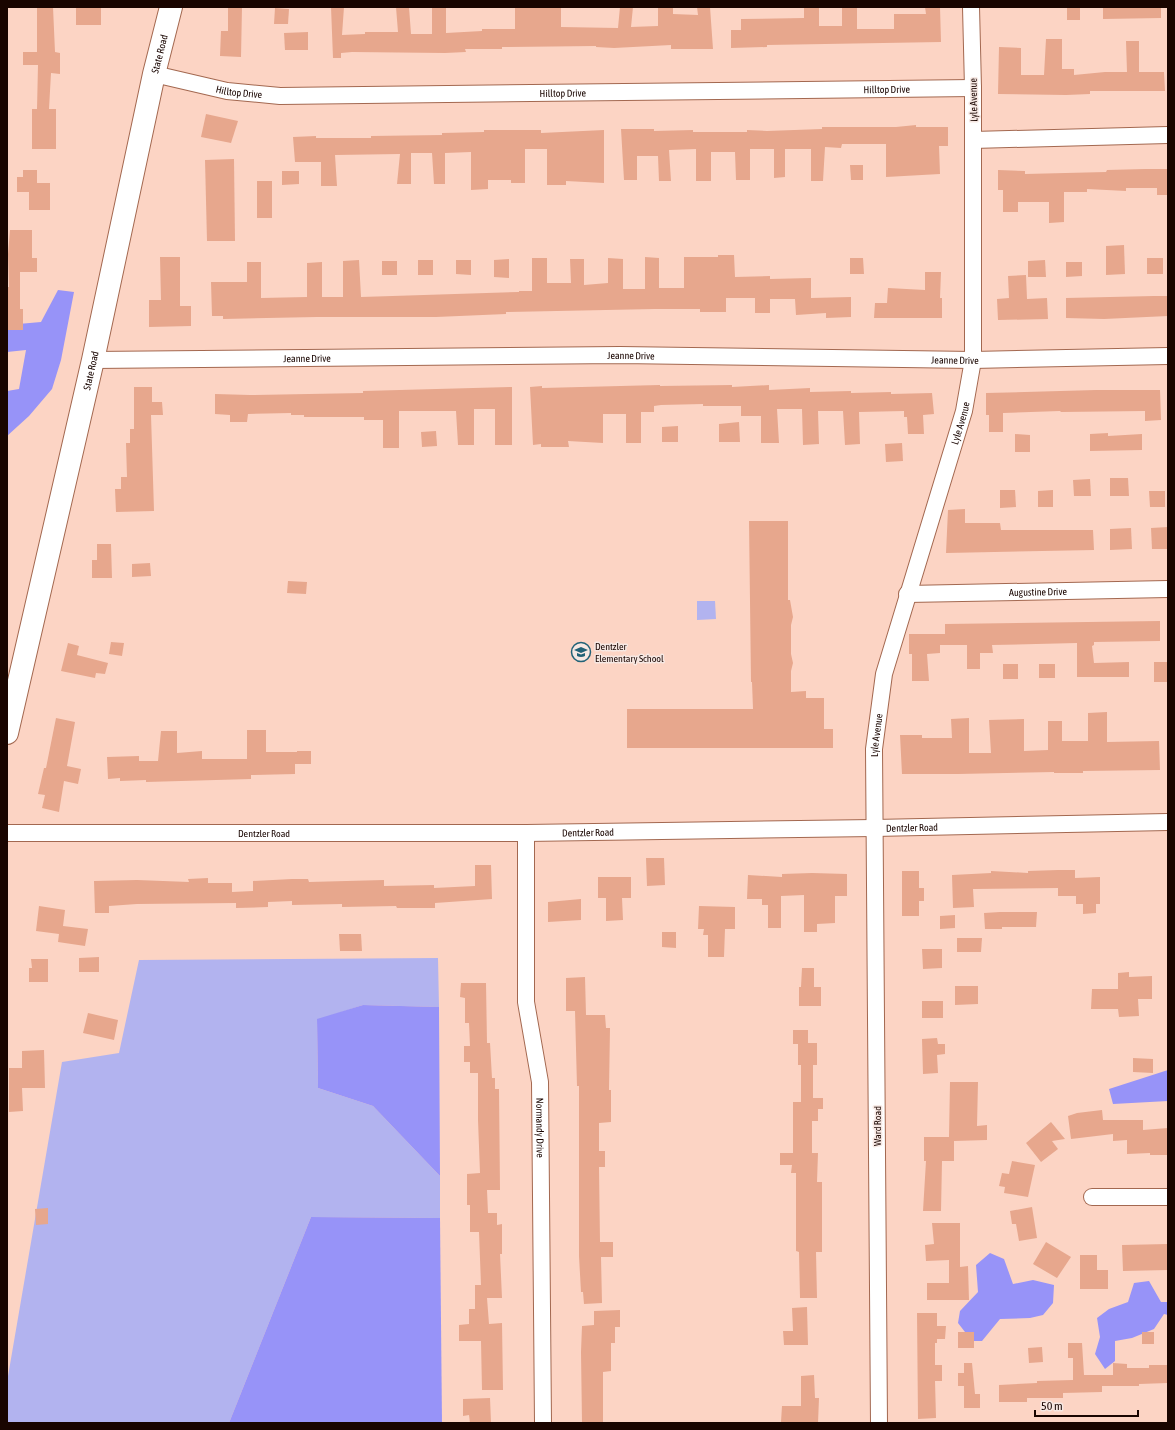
<svg xmlns="http://www.w3.org/2000/svg" width="1175" height="1430" font-family="'Asap Condensed',sans-serif">
	<rect width="100%" height="100%" fill="#fcd4c4"/>
	<g fill="#b2b3ef">
		<polygon points="697,601 715,601 716,619 697,620"/>
		<polygon points="438,958 439,1007 363,1005 317,1020 318,1088 373,1106 440,1176 440,1218 311,1217 229,1423 7,1423 7,1382 62,1062 119,1053 139,960"/>
	</g>
	<g fill="#9793f8">
		<polygon points="58,290 74,292 61,360 52,389 29,416 7,436 7,391 19,389 26,350 7,352 7,325 41,322"/>
		<polygon points="363,1005 439,1007 440,1176 373,1106 318,1088 317,1019"/>
		<polygon points="1168,1070 1168,1101 1113,1104 1109,1089"/>
		<polygon points="311,1217 440,1218 442,1423 229,1423"/>
		<polygon points="990,1253 1004,1259 1013,1284 1033,1280 1054,1285 1053,1303 1043,1315 1030,1318 1000,1319 982,1341 972,1341 958,1323 960,1311 978,1292 976,1265"/>
		<polygon points="1149,1281 1161,1302 1168,1302 1168,1315 1164,1314 1154,1329 1132,1338 1115,1341 1115,1361 1105,1369 1095,1354 1100,1337 1097,1318 1109,1309 1128,1302 1134,1283"/>
	</g>
	<g fill="#e7a78d">
		<polygon points="53,7 55,52 60,53 60,74 51,73 49,109 56,109 56,149 32,149 32,109 37,109 38,65 23,65 23,52 37,52 37,8"/>
		<rect x="76" y="7" width="25" height="18"/>
		<polygon points="228,7 242,7 241,57 220,56 221,31 228,31"/>
		<polygon points="331,7 344,7 342,35 365,34 365,32 398,32 396,7 409,7 411,34 432,34 432,7 446,7 446,33 482,31 482,29 515,29 515,7 561,7 561,27 618,28 620,7 633,7 631,27 658,26 658,7 673,7 673,14 698,15 697,7 710,7 713,49 671,49 671,45 614,48 596,47 596,46 502,47 502,49 465,49 466,52 445,53 352,52 341,53 341,58 333,58"/>
		<polygon points="804,7 819,7 819,26 842,26 842,7 857,7 857,29 894,29 894,14 926,14 925,7 940,7 941,42 767,45 767,47 731,48 731,30 741,30 741,19 804,18"/>
		<rect x="1067" y="7" width="13" height="13"/>
		<polygon points="1103,7 1161,7 1161,18 1103,19"/>
		<polygon points="275,8 289,9 288,24 274,24"/>
		<polygon points="308,32 308,50 285,50 284,33"/>
		<polygon points="1046,39 1062,39 1062,69 1074,69 1074,75 1105,72 1127,72 1126,41 1139,41 1139,72 1164,72 1165,91 1090,91 1090,94 1066,95 998,94 999,47 1021,48 1021,75 1044,75"/>
		<polygon points="206,114 238,121 231,143 201,137"/>
		<polygon points="916,125 916,127 948,127 948,146 939,146 940,174 886,177 886,144 842,144 841,148 825,147 823,181 811,181 811,149 785,149 785,177 774,178 774,149 750,149 750,180 736,180 735,152 711,152 711,181 696,181 696,149 669,150 671,181 659,181 658,156 637,156 637,180 624,180 621,129 654,129 654,131 693,130 693,132 747,132 747,130 767,131 822,129 822,127 896,127"/>
		<polygon points="484,130 541,130 541,133 604,130 604,183 566,181 566,185 547,185 547,149 525,149 525,183 511,183 511,180 488,180 488,189 471,190 471,152 445,153 445,184 434,184 432,153 411,153 411,184 397,184 400,154 335,155 337,186 321,186 321,162 295,162 293,137 316,136 316,138 371,138 371,136 442,135 442,133 484,132"/>
		<polygon points="234,159 235,241 207,241 205,160"/>
		<polygon points="850,165 863,165 863,180 851,180"/>
		<polygon points="1145,169 1168,169 1168,195 1157,195 1157,188 1126,188 1126,191 1087,189 1087,192 1064,192 1064,222 1049,223 1049,202 1018,202 1018,212 1003,212 1003,190 998,190 998,170 1025,171 1025,174 1106,172 1107,170"/>
		<polygon points="23,170 37,170 37,183 50,183 50,210 29,210 29,192 17,192 17,177 23,177"/>
		<polygon points="282,171 299,171 299,184 282,185"/>
		<rect x="257" y="181" width="15" height="37"/>
		<polygon points="10,230 32,230 32,258 37,258 37,272 20,272 20,309 23,309 23,330 8,330 7,287 9,287 8,254"/>
		<polygon points="1124,245 1125,274 1106,275 1106,246"/>
		<polygon points="718,255 734,255 735,277 770,276 770,279 811,278 811,298 851,297 851,317 826,318 826,313 796,315 795,299 770,299 770,313 755,313 755,298 726,298 726,312 700,312 700,309 655,309 506,312 506,314 436,317 317,317 223,319 223,316 212,316 211,282 247,282 247,262 261,262 261,298 307,297 307,263 322,262 322,297 343,297 343,261 359,260 361,297 519,292 519,291 532,291 532,258 547,258 547,283 571,283 570,259 584,259 584,285 608,283 608,258 623,259 623,289 645,289 645,257 659,258 659,288 684,288 684,257 718,257"/>
		<polygon points="160,257 180,257 180,306 191,306 191,326 149,327 149,300 161,300"/>
		<polygon points="850,258 863,258 864,274 850,274"/>
		<rect x="1147" y="258" width="16" height="16"/>
		<polygon points="509,259 509,278 494,277 494,260"/>
		<rect x="418" y="260" width="15" height="15"/>
		<polygon points="456,260 471,260 471,275 456,274"/>
		<polygon points="1045,260 1046,277 1028,277 1028,261"/>
		<rect x="382" y="261" width="15" height="14"/>
		<polygon points="1066,262 1082,262 1082,276 1066,277"/>
		<polygon points="925,272 941,272 940,298 942,298 942,318 874,318 875,303 887,303 888,288 925,290"/>
		<polygon points="1026,275 1027,299 1047,298 1048,319 998,320 997,299 1009,298 1008,276"/>
		<polygon points="1154,296 1168,296 1168,316 1104,319 1066,318 1066,298"/>
		<polygon points="660,385 660,386 732,385 732,387 769,385 769,390 810,388 810,392 851,391 851,393 891,392 891,394 932,393 934,414 923,415 924,434 908,434 907,417 904,417 904,411 859,412 860,444 845,445 843,411 818,411 819,444 803,445 802,409 777,409 779,443 761,443 761,416 741,416 741,406 703,406 703,404 661,405 654,406 654,412 641,412 641,443 626,443 626,414 603,414 603,443 568,441 569,447 541,447 541,444 533,445 530,387 542,386 542,388"/>
		<polygon points="134,387 152,387 152,402 162,402 163,415 151,415 154,511 116,512 115,489 121,489 121,477 127,477 126,443 130,443 130,429 134,429"/>
		<polygon points="512,387 512,445 495,445 495,409 474,409 474,445 458,445 456,411 399,411 399,448 383,448 383,420 364,420 364,417 304,417 304,415 291,415 291,413 248,414 247,422 230,422 230,415 215,414 215,394 250,395 363,393 363,391"/>
		<polygon points="1096,390 1160,390 1161,420 1145,421 1145,411 1061,412 1060,411 1003,413 1003,432 989,432 989,415 986,415 986,393"/>
		<polygon points="739,422 740,442 719,442 719,424"/>
		<polygon points="678,426 678,442 662,442 662,427"/>
		<polygon points="436,431 437,446 422,447 421,432"/>
		<polygon points="1108,433 1108,436 1142,434 1142,450 1090,451 1090,434"/>
		<polygon points="1015,434 1030,435 1030,452 1015,452"/>
		<polygon points="902,443 903,461 886,462 885,444"/>
		<polygon points="1110,478 1128,478 1129,496 1110,496"/>
		<polygon points="1090,479 1091,496 1074,496 1073,480"/>
		<polygon points="1000,490 1015,490 1016,507 1000,508"/>
		<polygon points="1053,490 1053,507 1038,507 1038,491"/>
		<polygon points="1149,491 1165,491 1165,507 1150,507"/>
		<polygon points="965,509 965,523 1000,523 1001,530 1093,530 1094,550 946,553 948,510"/>
		<polygon points="749,521 788,521 788,600 790,600 793,617 791,625 791,654 793,663 791,671 791,692 806,691 806,698 824,698 824,729 833,729 833,748 627,748 627,709 753,709 752,682 751,682"/>
		<polygon points="1168,527 1168,549 1152,549 1151,528"/>
		<polygon points="1131,528 1132,549 1110,550 1110,529"/>
		<polygon points="97,544 111,544 112,578 92,578 92,560 97,560"/>
		<polygon points="150,563 151,576 132,577 132,564"/>
		<polygon points="288,581 307,582 306,594 287,593"/>
		<polygon points="1160,621 1160,641 1094,642 1094,645 1092,646 1094,663 1129,662 1129,677 1077,677 1077,643 992,645 993,653 980,653 980,669 967,669 967,645 940,645 940,653 927,654 929,681 912,681 912,654 909,654 909,634 945,634 945,624"/>
		<polygon points="111,642 124,643 122,656 109,654"/>
		<polygon points="68,643 79,646 77,655 108,663 105,674 96,673 95,678 61,671"/>
		<rect x="1154" y="662" width="14" height="20"/>
		<rect x="1003" y="664" width="15" height="15"/>
		<rect x="1039" y="664" width="16" height="14"/>
		<polygon points="1107,712 1107,742 1159,741 1160,770 1083,771 1083,773 1054,773 1054,772 958,774 902,774 900,735 922,735 922,738 952,738 951,719 969,718 969,753 991,753 989,720 1024,719 1024,751 1048,750 1048,721 1062,721 1062,741 1088,741 1088,713"/>
		<polygon points="56,718 75,722 67,766 81,769 78,784 64,781 59,812 42,808 45,795 38,794 44,768 46,768"/>
		<polygon points="247,730 266,730 266,752 297,752 297,751 311,751 311,764 295,764 295,774 251,775 251,779 146,782 146,780 120,781 120,778 108,779 107,757 139,756 139,761 158,761 161,731 177,731 177,753 202,751 202,759 247,759"/>
		<polygon points="646,858 664,858 665,885 647,886"/>
		<polygon points="475,865 491,865 492,899 435,903 435,908 397,908 396,906 342,907 342,904 292,905 292,901 268,902 268,907 236,908 236,903 137,904 109,906 109,913 95,913 94,881 137,880 189,882 188,879 208,878 208,883 232,883 232,892 253,891 253,881 292,879 308,879 309,882 384,880 384,886 434,885 434,888 475,886"/>
		<polygon points="1058,870 1075,870 1075,878 1100,877 1100,904 1096,904 1096,913 1083,914 1083,904 1076,904 1076,896 1058,896 1058,888 973,889 974,907 953,908 952,875 991,873 991,871 1028,873 1028,871"/>
		<polygon points="902,871 919,871 919,888 924,888 924,901 919,901 919,916 902,916"/>
		<polygon points="812,873 847,874 847,896 835,896 835,923 817,924 817,932 804,932 804,895 781,896 781,928 768,928 768,905 762,905 762,899 747,899 748,875 782,877 782,874"/>
		<polygon points="598,877 631,877 631,898 622,898 623,920 606,921 606,898 598,898"/>
		<polygon points="581,899 581,920 548,922 548,902"/>
		<polygon points="39,906 65,910 63,926 88,929 85,946 58,942 59,934 36,931"/>
		<polygon points="699,906 735,907 735,929 725,929 724,957 708,957 708,935 703,935 704,929 698,929"/>
		<polygon points="1000,912 1037,912 1036,927 1002,927 1002,929 985,929 984,913"/>
		<polygon points="955,915 955,928 940,929 940,916"/>
		<polygon points="662,932 676,932 676,948 662,947"/>
		<polygon points="339,934 361,934 362,951 340,951"/>
		<polygon points="957,938 982,938 981,952 957,952"/>
		<polygon points="922,949 942,949 942,968 923,969"/>
		<polygon points="99,957 99,972 79,972 79,958"/>
		<polygon points="31,959 48,959 48,982 29,982 29,968 32,968"/>
		<polygon points="802,968 814,968 814,987 821,987 821,1006 799,1006 799,987 801,987"/>
		<polygon points="1129,972 1129,977 1152,976 1152,999 1138,999 1139,1016 1119,1017 1118,1009 1091,1009 1092,989 1118,989 1118,973"/>
		<polygon points="585,977 586,1015 605,1015 606,1028 610,1028 609,1090 611,1090 611,1122 599,1123 599,1151 605,1151 605,1167 599,1167 600,1242 613,1242 613,1257 601,1257 602,1303 584,1304 583,1292 581,1292 579,1256 579,1086 577,1086 575,1011 566,1011 566,978"/>
		<polygon points="461,983 486,983 487,1043 490,1043 492,1078 495,1078 495,1089 499,1089 500,1190 487,1190 488,1213 497,1213 497,1225 502,1224 502,1254 500,1254 502,1298 487,1298 489,1324 502,1323 503,1390 482,1390 481,1341 459,1341 459,1325 469,1324 469,1309 475,1309 475,1285 481,1285 479,1232 470,1232 470,1205 467,1205 467,1174 480,1173 478,1120 478,1073 470,1073 470,1062 464,1062 464,1046 470,1046 469,1023 465,1023 465,998 460,997"/>
		<polygon points="955,986 978,986 978,1004 955,1005"/>
		<rect x="922" y="1001" width="21" height="17"/>
		<polygon points="88,1013 118,1020 114,1040 83,1033"/>
		<polygon points="793,1030 808,1030 808,1043 817,1043 817,1065 813,1065 813,1098 823,1098 823,1109 818,1109 818,1121 812,1121 812,1153 818,1153 817,1182 822,1182 822,1252 816,1252 817,1298 800,1298 799,1252 796,1251 796,1173 791,1173 792,1165 780,1165 780,1153 793,1153 793,1102 801,1102 801,1065 798,1065 798,1044 793,1044"/>
		<polygon points="937,1038 938,1044 945,1044 945,1054 937,1055 938,1073 923,1074 922,1039"/>
		<polygon points="44,1050 45,1088 22,1088 23,1111 9,1112 9,1068 22,1068 22,1051"/>
		<polygon points="1133,1058 1153,1059 1153,1073 1133,1072"/>
		<polygon points="950,1082 978,1082 977,1126 987,1125 987,1140 954,1141 954,1161 942,1161 941,1211 923,1211 926,1161 924,1161 924,1137 949,1137"/>
		<polygon points="1102,1110 1103,1120 1143,1120 1143,1130 1168,1128 1168,1155 1150,1155 1150,1153 1127,1154 1127,1140 1113,1141 1113,1134 1071,1139 1068,1116 1077,1113"/>
		<polygon points="1051,1122 1065,1139 1052,1141 1058,1149 1041,1162 1026,1143"/>
		<polygon points="1012,1161 1035,1165 1028,1197 1004,1193 1005,1187 999,1186 1002,1173 1009,1174"/>
		<polygon points="1032,1207 1037,1238 1019,1241 1016,1224 1012,1224 1010,1211"/>
		<polygon points="48,1208 48,1224 36,1225 35,1209"/>
		<polygon points="932,1223 960,1223 960,1267 968,1266 969,1300 927,1300 927,1283 949,1283 949,1260 926,1261 925,1245 934,1244"/>
		<polygon points="1046,1242 1071,1257 1057,1278 1033,1264"/>
		<polygon points="1168,1244 1168,1270 1123,1271 1122,1245"/>
		<polygon points="1080,1255 1097,1255 1097,1270 1108,1270 1108,1289 1080,1289"/>
		<polygon points="807,1307 808,1345 784,1345 783,1331 793,1331 792,1308"/>
		<polygon points="620,1310 620,1327 615,1327 615,1343 611,1343 611,1371 603,1372 603,1423 582,1423 581,1352 582,1326 594,1325 594,1311"/>
		<polygon points="917,1313 937,1313 937,1326 946,1326 945,1339 937,1339 937,1343 935,1343 935,1365 942,1365 942,1381 935,1381 936,1418 918,1419"/>
		<rect x="958" y="1332" width="16" height="16"/>
		<rect x="1142" y="1332" width="12" height="12"/>
		<polygon points="1068,1343 1082,1343 1084,1375 1113,1375 1113,1363 1127,1364 1127,1368 1149,1368 1149,1365 1168,1365 1168,1383 1139,1384 1139,1386 1102,1386 1102,1392 1063,1393 1063,1398 1027,1398 1027,1402 999,1402 999,1385 1037,1383 1037,1381 1073,1380 1073,1358 1068,1358"/>
		<polygon points="1042,1347 1043,1362 1029,1363 1028,1348"/>
		<polygon points="964,1363 972,1363 975,1394 980,1394 980,1408 964,1408 964,1386 958,1386 958,1373 964,1373"/>
		<polygon points="814,1375 815,1398 819,1398 818,1423 781,1422 782,1406 801,1406 801,1376"/>
		<polygon points="490,1398 491,1423 470,1423 469,1415 463,1416 463,1399"/>
	</g>
	<g fill="none" stroke-linecap="round" stroke-linejoin="round">
		<g stroke="#a36850" stroke-width="18">
			<g id="street">
				<path id="s1" d="M154,74l73,17 53,5 693,-8"/>
				<polyline points="973,140 1168,135"/>
				<path id="s2" d="M93,360l527,-5 353,5 195,-4"/>
				<path id="s3" d="M907,594l261,-5"/>
				<path id="s4" d="M7,833h519l348,-5 294,-6"/>
				<path id="s5" d="M526,833v169l14,80 3,341"/>
				<polyline points="1092,1197 1168,1197"/>
				<path id="s6" d="M879,1423l-5,-674 10,-75 80,-263 9,-51v-272l-2,-81"/>
			</g>
		</g>
		<g stroke="#a36850" stroke-width="24">
			<g id="secondary">
				<path id="s7" d="M7,733l86,-373 61,-286 17,-67"/>
			</g>
		</g>
		<use href="#street" stroke="#fff" stroke-width="16"/>
		<use href="#secondary" stroke="#fff" stroke-width="22"/>
	</g>
	<defs>
		<g id="school-ring" transform="scale(1)"><circle r="9.5" fill="#f6e8e3" stroke="#226277" stroke-width="1.5"/><path d="M0-5L7-2L0 1L-7-2ZM-4 1L0 2.5L4 1V4Q0 6-4 4Z" fill="#226277"/></g>
	</defs>
	<g fill-rule="evenodd">
		<use href="#school-ring" x="581" y="652"/>
	</g>
	<g text-anchor="middle" stroke-width="3" stroke-linejoin="round" paint-order="stroke">
		<g font-size="10" fill="#190500" stroke="#f6e8e3">
			<text dy="4" stroke="none"><textPath href="#s7" startOffset="696">State Road</textPath></text>
			<text dy="4" stroke="none"><textPath href="#s1" startOffset="735">Hilltop Drive</textPath></text>
			<text dy="4" stroke="none"><textPath href="#s1" startOffset="87">Hilltop Drive</textPath></text>
			<text dy="4" stroke="none"><textPath href="#s1" startOffset="411">Hilltop Drive</textPath></text>
			<text transform="translate(973 100) rotate(-91)" y="4">Lyle Avenue</text>
			<text dy="4" stroke="none"><textPath href="#s2" startOffset="538">Jeanne Drive</textPath></text>
			<text dy="4" stroke="none"><textPath href="#s2" startOffset="214">Jeanne Drive</textPath></text>
			<text dy="4" stroke="none"><textPath href="#s2" startOffset="862">Jeanne Drive</textPath></text>
			<text dy="4" stroke="none"><textPath href="#s7" startOffset="372">State Road</textPath></text>
			<text dy="4" stroke="none"><textPath href="#s6" startOffset="1012">Lyle Avenue</textPath></text>
			<text dy="4" stroke="none"><textPath href="#s3" startOffset="131">Augustine Drive</textPath></text>
			<text dy="4" stroke="none"><textPath href="#s6" startOffset="688">Lyle Avenue</textPath></text>
			<text dy="4" stroke="none"><textPath href="#s4" startOffset="905">Dentzler Road</textPath></text>
			<text dy="4" stroke="none"><textPath href="#s4" startOffset="581">Dentzler Road</textPath></text>
			<text dy="4" stroke="none"><textPath href="#s4" startOffset="257">Dentzler Road</textPath></text>
			<text transform="translate(877 1126) rotate(-90)" y="4">Ward Road</text>
			<text dy="4" stroke="none"><textPath href="#s5" startOffset="296">Normandy Drive</textPath></text>
		</g>
		<g font-size="10" fill="#190500" stroke="#f6e8e3" text-anchor="start">
			<text x="595" y="650">Dentzler<tspan x="595" dy="12">Elementary School</tspan></text>
		</g>
	</g>
	<rect width="1175" height="1430" fill="none" stroke="#190500" stroke-width="16"/>
	<path d="M1035 1410v6h103v-6" fill="none" stroke="#190500" stroke-width="2"/>
	<text x="1041" y="1410" font-size="12" fill="#190500" stroke="#f6e8e3" stroke-width="3" paint-order="stroke">50 m</text>
</svg>
